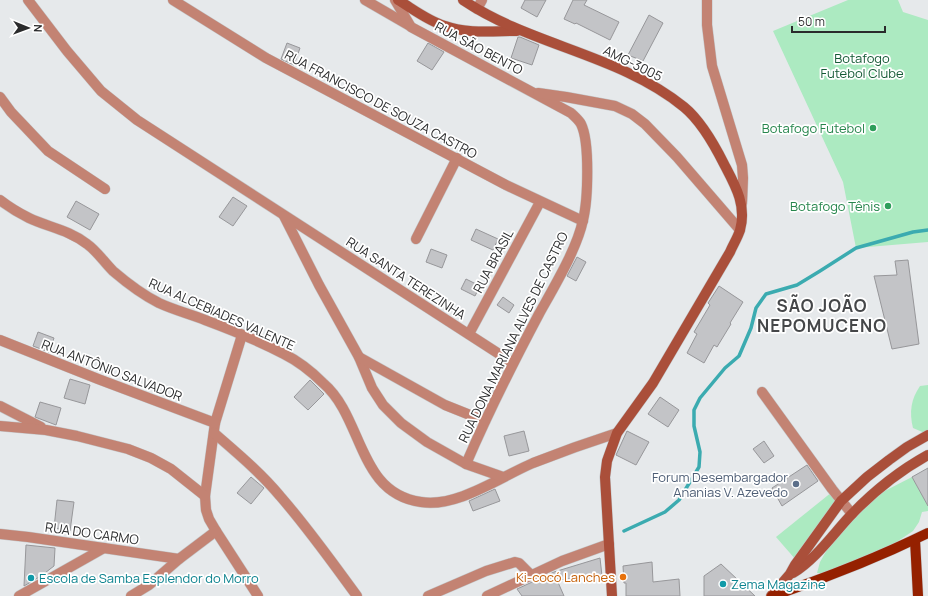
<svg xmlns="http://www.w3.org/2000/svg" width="928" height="596" font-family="Manrope,sans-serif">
	<rect width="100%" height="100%" fill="#e6e9eb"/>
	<g fill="#aceac1">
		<polygon points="848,0 898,0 903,12 928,20 928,242 856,248 843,182 773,31"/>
		<path d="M928,385v48l-1,1 -14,-6c-4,-16 -2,-29 7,-42z"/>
		<polygon points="912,477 928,506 928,511 922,512 919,522 913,531 895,543 876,553 826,573 817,573 820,562 837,532 871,498"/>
		<polygon points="832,492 836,504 796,560 776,537"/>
	</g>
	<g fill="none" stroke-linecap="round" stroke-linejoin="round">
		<polyline stroke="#3babb0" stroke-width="3.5" points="624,531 665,512 679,500 699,467 700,452 694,426 694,410 700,398 725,368 739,356 751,328 756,308 766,294 797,285 820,271 856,248 913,232 928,230"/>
	</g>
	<g fill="#c3c4c7" stroke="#97979a">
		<polygon points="525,0 546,0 537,17 521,8"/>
		<polygon points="573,0 587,0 584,5 619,22 610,40 576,23 575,24 564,19"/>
		<polygon points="649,15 663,23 643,61 628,55"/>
		<polygon points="518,37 520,37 539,45 532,65 511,58"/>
		<polygon points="287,43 300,48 294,65 281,59"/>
		<polygon points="428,43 444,52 432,70 417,61"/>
		<polygon points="233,197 247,206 233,226 219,217"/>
		<polygon points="76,201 99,214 90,230 67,217"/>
		<polygon points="476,229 498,239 493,250 471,240"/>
		<polygon points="431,249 447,255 442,268 426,262"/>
		<polygon points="577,257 586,262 576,281 567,276"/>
		<polygon points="908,260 919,344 892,349 874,276 897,275 895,261"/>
		<polygon points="466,279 480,286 475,296 461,289"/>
		<polygon points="719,286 743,302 730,323 731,324 717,347 714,345 704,363 687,353 697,334 694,332 710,305 708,303"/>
		<polygon points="503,297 514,305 509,313 497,305"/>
		<polygon points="38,332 54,338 49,352 33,346"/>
		<polygon points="70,379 90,385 85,404 64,398"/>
		<polygon points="310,380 324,394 308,410 294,397"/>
		<polygon points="660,397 679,410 668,427 648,414"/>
		<polygon points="40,402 61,408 56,425 35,417"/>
		<polygon points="524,431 529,451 509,456 504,436"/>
		<polygon points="627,431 649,442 636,465 616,455"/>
		<polygon points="764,441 774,456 764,463 753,449"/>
		<polygon points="807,465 818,481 782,506 772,488"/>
		<polygon points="928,468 928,506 912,477"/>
		<polygon points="251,477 264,488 251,504 237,493"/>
		<polygon points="495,489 500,501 473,511 469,501"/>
		<polygon points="57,500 74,502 70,531 54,528"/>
		<polygon points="26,545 55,548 54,566 41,576 24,586"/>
		<polygon points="600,558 602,576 557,580 564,596 522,596 517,589 554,572"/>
		<polygon points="652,562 653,582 679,579 680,596 626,596 626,583 624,583 623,566"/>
		<polygon points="721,564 755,596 704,596 704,576"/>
	</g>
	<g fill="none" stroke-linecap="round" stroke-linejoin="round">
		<g stroke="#c4c7c9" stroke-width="11">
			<g id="street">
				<polyline points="28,0 67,51 101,91 137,120 513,363"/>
				<polyline points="173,0 266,58 506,185 583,221"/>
				<polyline points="365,0 410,26"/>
				<path d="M395,0l16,27 160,86c3,3 8,7 10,11 9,18 7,76 2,96 -6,29 -29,67 -44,94 -26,49 -51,99 -73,150"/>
				<polyline points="707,0 707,25 712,66 742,165 743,178 742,203"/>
				<polyline points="477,9 482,0"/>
				<polyline points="538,93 566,97 615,106 632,114 645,124 677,157 740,230"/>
				<polyline points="0,97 11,112 48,151 105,189"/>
				<path d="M0,200c9,7 19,13 29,18 19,9 40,12 58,26 10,7 17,18 26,27 14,12 30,24 46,32 15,7 31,11 46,17 27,10 54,21 79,34 14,7 28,18 39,29 41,35 34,110 98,119 36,6 79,-25 112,-39 28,-11 56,-21 84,-30"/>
				<polyline points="284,216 319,285 359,357 372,388 383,405 401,423 427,442 466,464 503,477"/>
				<polyline points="416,239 457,158"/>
				<polyline points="469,334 540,202"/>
				<polyline points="242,335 215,423 205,496 206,510 209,519 216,531 258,596"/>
				<polyline points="0,340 98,379 215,423"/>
				<polyline points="359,357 445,405 485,421"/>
				<polyline points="762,392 832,489 852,514"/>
				<polyline points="0,406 41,427"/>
				<polyline points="0,426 46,430 77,436 128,449 151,458 171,469 205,496"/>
				<path d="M214,433c23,20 47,40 66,63 28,32 52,66 77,100"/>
				<polyline points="0,534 28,537 179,559"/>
				<polyline points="19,596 104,548"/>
				<polyline points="131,596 149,585 179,559 216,531"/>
				<polyline points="428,596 486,571 515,562 519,563 531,575"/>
				<polyline points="487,596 562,561 609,544"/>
			</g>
		</g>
		<g stroke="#c4c7c9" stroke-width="11">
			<g id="secondary">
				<path d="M398,0c15,9 30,21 47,26 22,8 48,5 72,5"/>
				<path d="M463,0c68,46 156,54 221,107 17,14 30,37 40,57 11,21 23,41 16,66 -2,7 -7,15 -10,22l-77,131 -36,50 -10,28 -2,16 7,119"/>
				<path d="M793,573c22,-13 41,-40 58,-58 23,-24 48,-44 77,-60"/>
				<polyline points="771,596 790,574 795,565 841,501 867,477 889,460 907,447 928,435"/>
			</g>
		</g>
		<g stroke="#c4c7c9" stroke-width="11">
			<g id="primary">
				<polyline points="915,540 918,596"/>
				<path d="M772,596c54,-18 105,-38 156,-63"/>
			</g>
		</g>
		<use href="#street" stroke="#c38373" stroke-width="10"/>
		<use href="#secondary" stroke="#aa4f3a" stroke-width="10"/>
		<use href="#primary" stroke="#952100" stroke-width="10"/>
	</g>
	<g fill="#2e9e5b" stroke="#fff" stroke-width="1.5">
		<circle cx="873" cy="128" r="4"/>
		<circle cx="888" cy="206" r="4"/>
	</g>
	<circle fill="#5c6f8a" stroke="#fff" stroke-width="1.5" cx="796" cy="484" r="4"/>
	<circle fill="#e8710a" stroke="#fff" stroke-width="1.5" cx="623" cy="577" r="4"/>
	<g fill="#0f9aa8" stroke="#fff" stroke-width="1.5">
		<circle cx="31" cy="578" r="4"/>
		<circle cx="723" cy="584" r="4"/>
	</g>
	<g text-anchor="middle" stroke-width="3.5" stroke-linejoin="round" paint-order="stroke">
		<g font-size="13" fill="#2a2b2c" stroke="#fff">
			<text transform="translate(479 48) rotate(28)" y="5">RUA SÃO BENTO</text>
			<text transform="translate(633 63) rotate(26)" y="5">AMG-3005</text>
			<text transform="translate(381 104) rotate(28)" y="5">RUA FRANCISCO DE SOUZA CASTRO</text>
			<text transform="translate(493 261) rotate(-62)" y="5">RUA BRASIL</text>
			<text transform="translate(406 278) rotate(33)" y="5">RUA SANTA TEREZINHA</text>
			<text transform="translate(222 314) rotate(24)" y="5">RUA ALCEBIADES VALENTE</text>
			<text transform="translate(513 337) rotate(-64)" y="5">RUA DONA MARIANA ALVES DE CASTRO</text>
			<text transform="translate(112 370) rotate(21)" y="5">RUA ANTÔNIO SALVADOR</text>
			<text transform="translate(92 533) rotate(8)" y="5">RUA DO CARMO</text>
		</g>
		<g font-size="13" fill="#145a35" stroke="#fff">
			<text x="862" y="63">Botafogo<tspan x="862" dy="15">Futebol Clube</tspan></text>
		</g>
		<g font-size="13" fill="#27864d" stroke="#fff" text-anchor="end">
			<text x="865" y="133">Botafogo Futebol</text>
			<text x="880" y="211">Botafogo Tênis</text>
		</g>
		<g font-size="13" fill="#4e5e75" stroke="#fff" text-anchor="end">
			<text x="788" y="482">Forum Desembargador<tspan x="788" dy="15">Ananias V. Azevedo</tspan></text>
		</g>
		<g font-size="13" fill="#c56008" stroke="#fff" text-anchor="end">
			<text x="615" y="582">Ki-cocó Lanches</text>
		</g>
		<g font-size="13" fill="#0d838f" stroke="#fff" text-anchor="start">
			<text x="39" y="583">Escola de Samba Esplendor do Morro</text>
			<text x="731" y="589">Zema Magazine</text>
		</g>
		<g font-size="17" font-weight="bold" letter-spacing="1" fill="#454749" stroke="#fff">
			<text x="822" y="312">SÃO JOÃO<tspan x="822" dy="20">NEPOMUCENO</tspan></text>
		</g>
	</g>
	<g transform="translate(28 28) rotate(91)" stroke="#ffffff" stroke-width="3" paint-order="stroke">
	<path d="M0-3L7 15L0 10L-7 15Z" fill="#2a2b2c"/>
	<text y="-6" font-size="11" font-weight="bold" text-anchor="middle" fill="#2a2b2c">N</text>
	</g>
	<path d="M792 26v6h93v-6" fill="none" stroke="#2a2b2c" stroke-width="2"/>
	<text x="798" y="26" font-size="12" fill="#2a2b2c" stroke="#ffffff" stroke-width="3" paint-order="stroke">50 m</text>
</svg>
